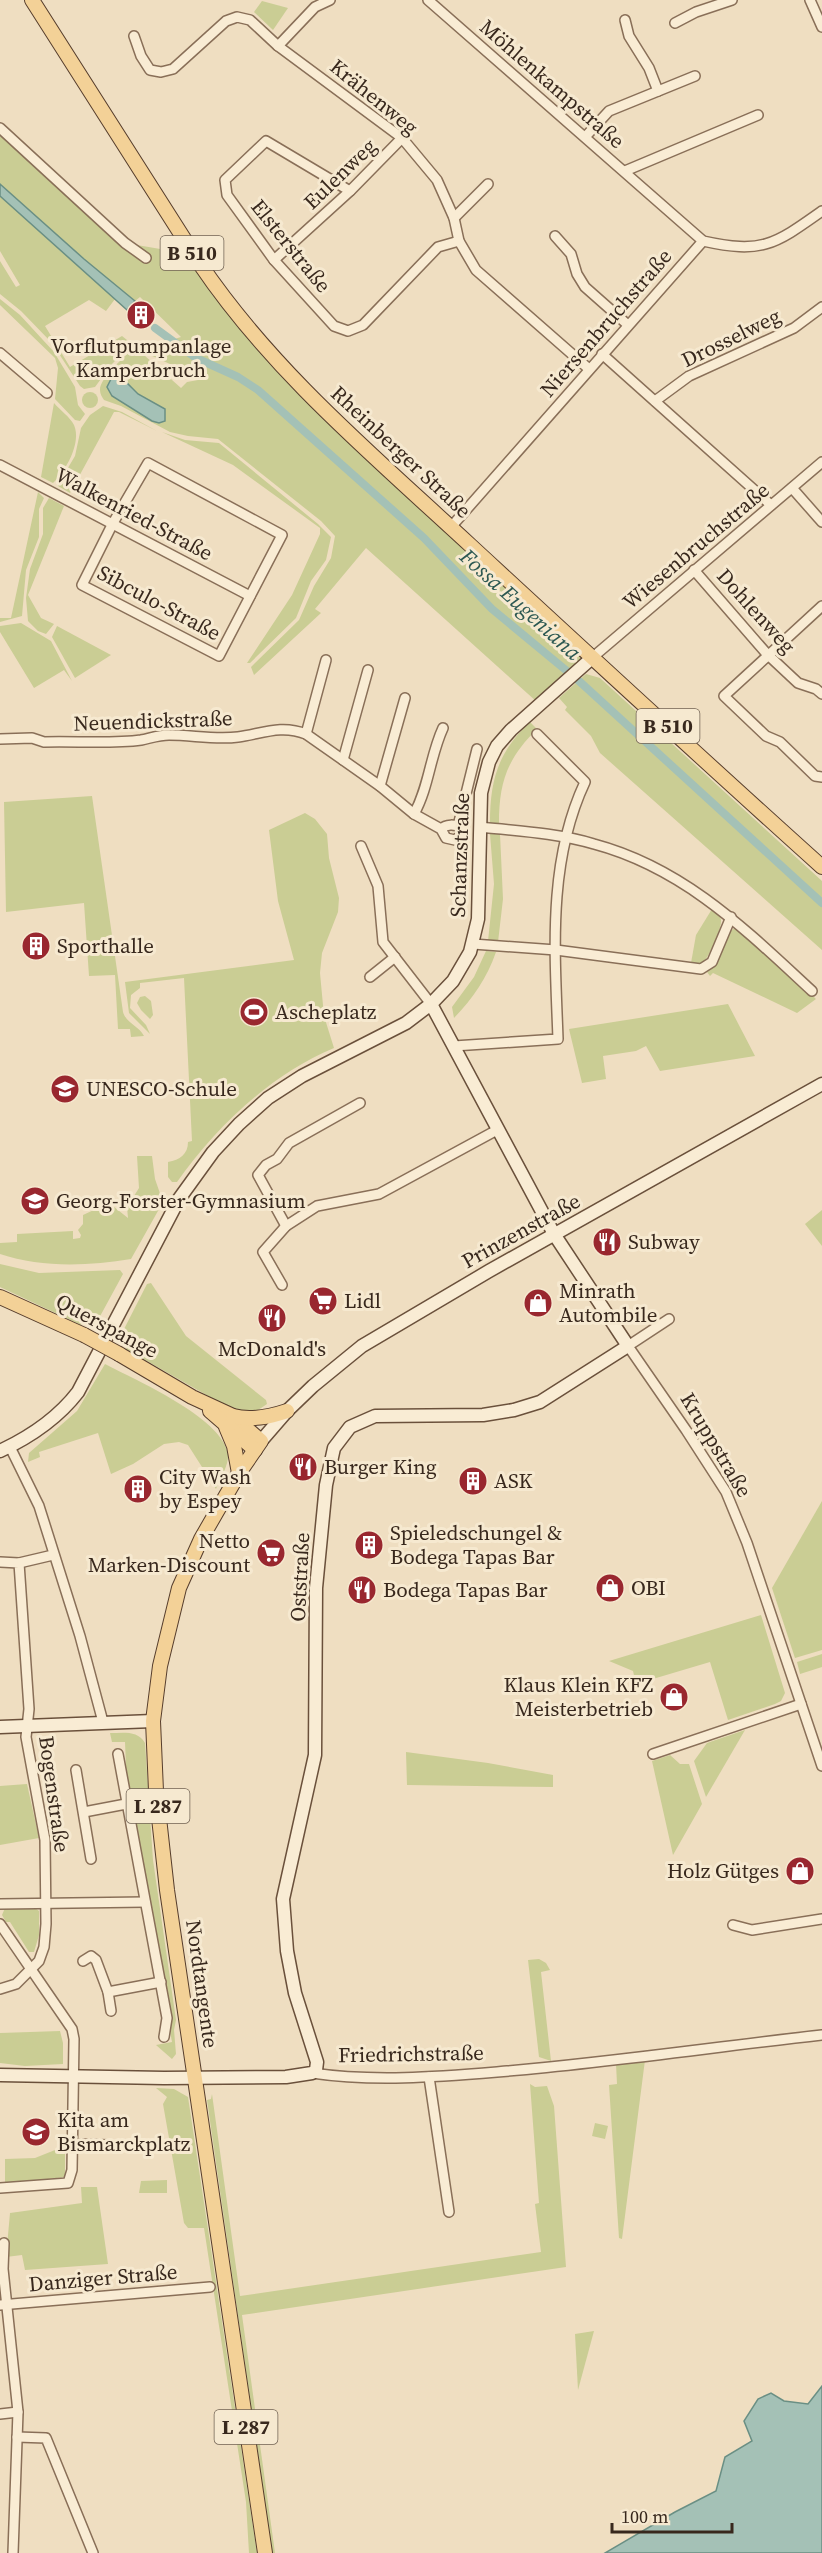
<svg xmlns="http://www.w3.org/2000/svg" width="822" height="2553" font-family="'Source Serif 4',serif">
	<rect width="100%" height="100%" fill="#efdec1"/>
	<g fill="#cacd94">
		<polygon points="262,1 288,8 273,30 254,12"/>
		<path d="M0,128l125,115 53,9 5,-13 72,98 338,320 -56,45 -171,-154 -51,61 6,4 -67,62 -3,-8 48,-47 15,-34 17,-28 4,-22 -14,-15 -103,-82 -30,-3 -18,-4 -49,-26 -17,-6c-2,-3 -4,-6 -4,-10 -1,-11 26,-35 35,-43l46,41 6,-6 11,-2 -17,-11 -42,-19 42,-13 -41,-40 -5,4 -51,-42 -84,-75z"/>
		<polygon points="0,196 115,299 106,311 89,300 45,326 70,367 122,336 132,344 112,364 95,387 84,389 80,386 52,343 21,311 0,294 0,261 16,287 20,285 0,251"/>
		<polygon points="0,299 20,315 54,352 75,387 78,405 85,414 80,421 75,420 55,399 58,368 55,358 0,305"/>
		<circle cx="90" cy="400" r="8"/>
		<path d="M54,403c6,7 16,14 20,22 8,18 -9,47 -21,58l-12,-6z"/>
		<polygon points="103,406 122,412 157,431 119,412 114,412 70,493 58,486 59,483 75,456 81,428 90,415"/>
		<polygon points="162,432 185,440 219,443 318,524 331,537 326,560 311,581 296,618 250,663 247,663 292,595 320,534 320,528 233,465"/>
		<polygon points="38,492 44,498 39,509 39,537 26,570 22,616 0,622 0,618 11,618"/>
		<polygon points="49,498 64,506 28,595 41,618 54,624 46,634 38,631 28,621 26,598 30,569 43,534 43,508"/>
		<polygon points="21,623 51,641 72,681 64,670 34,688 0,632 0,626"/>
		<polygon points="57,626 111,655 75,678 52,637"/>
		<polygon points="586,674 600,678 822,881 822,950 600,753 591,736 565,710 567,707 559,698"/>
		<path d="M530,722l7,7c-30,30 -38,53 -38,95l-9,-1c0,-43 8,-71 40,-101z"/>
		<path d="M92,796l31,216c3,11 16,14 21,24l-13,1 -1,-8h-12l-3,-54 -26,1 -5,-73 -78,9 -2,-110z"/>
		<path d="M305,813l10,6 12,15 2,24 10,40 -1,14 -16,41 -2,20 4,43 10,32c-64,27 -117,78 -157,134h-5l-4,-5v-15c12,-2 20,-8 20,-20l4,-1 -8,-163 -44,5v5l-9,7 -1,13 16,17 4,9 -21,-21 -4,-31 169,-22 -16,-59 -9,-71z"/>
		<polygon points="490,834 500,834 503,899 498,942 488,941 494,884"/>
		<path d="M712,909c4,3 8,6 9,11 1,9 -13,40 -20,44l-10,-1 5,-28z"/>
		<path d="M733,929l9,1 74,69 -19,14 -84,-40 -3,3 -3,-4c16,-10 12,-32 26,-43z"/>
		<path d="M486,951l10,1c-9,26 -23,46 -42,66l-2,-11 22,-30z"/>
		<polygon points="145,996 151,1001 153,1015 150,1019 141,1010 137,1003 140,997"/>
		<polygon points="728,1004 755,1056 660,1071 646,1046 636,1051 603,1056 606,1079 582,1083 569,1029"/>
		<path d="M137,1156h15l3,23 8,23 -32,57c-43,7 -90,9 -131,-5v-11l17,-1v-8l56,-3v8l7,-1 1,-3 -3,-5 5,-6v-9l15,-7 5,-5h6l19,15 -1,-11 12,-19z"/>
		<polygon points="822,1210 822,1246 805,1224"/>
		<polygon points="0,1264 39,1273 120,1270 123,1274 98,1320 86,1314 81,1325 0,1287"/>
		<polygon points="151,1283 186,1336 266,1400 267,1404 249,1416 215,1400 126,1349 131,1338 122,1333 147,1284"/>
		<path d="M105,1364c30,16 117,53 123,90 1,11 -8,25 -12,35l-28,-44 -9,-3 -15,2 -31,20 -22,10 -13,-41 -59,19 1,5 -12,5 1,-9 48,-42z"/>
		<polygon points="822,1501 822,1650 795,1658 772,1588"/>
		<polygon points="761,1615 785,1693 781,1701 775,1704 728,1720 710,1662 636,1684 633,1671 609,1661"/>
		<polygon points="822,1654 822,1667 800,1674 797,1662"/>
		<polygon points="745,1730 706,1797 694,1761 707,1743"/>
		<path d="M110,1733c13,0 28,-3 35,10l8,117 23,160 -2,10 2,24 -4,5 -16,-14 16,-3 -49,-266 3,-10 -1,-24h-13z"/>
		<polygon points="406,1752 488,1763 553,1775 553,1787 407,1785"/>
		<polygon points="670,1755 680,1764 689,1764 702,1804 673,1855 652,1761"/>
		<polygon points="27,1784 39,1838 0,1845 0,1786"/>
		<polygon points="5,1908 35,1908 39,1911 39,1935 34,1952 29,1952 10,1922 6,1922 2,1915"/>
		<polygon points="539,1959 546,1963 550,1970 541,1972 551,2061 539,2057 528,1960"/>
		<polygon points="60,2031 63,2043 63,2064 25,2066 0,2063 0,2033"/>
		<polygon points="645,2060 622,2239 619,2238 609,2085 617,2084 616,2064"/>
		<polygon points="530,2084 535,2087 547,2086 554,2106 566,2267 242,2315 275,2553 272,2553 207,2100 211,2099 212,2094 240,2296 541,2252 535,2204 539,2203"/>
		<polygon points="156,2088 174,2089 188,2097 257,2553 249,2553 246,2502 204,2228 188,2228 184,2223 163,2104 167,2097"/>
		<polygon points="595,2123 608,2126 605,2139 592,2136"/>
		<polygon points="65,2146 65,2177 5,2184 5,2159 35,2158"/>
		<polygon points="167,2180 167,2193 139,2193 141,2181"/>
		<polygon points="81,2187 97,2187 108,2264 25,2270 22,2255 6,2257 10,2213 82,2203"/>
		<polygon points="594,2331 578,2390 575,2334"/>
	</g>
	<g fill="#a4c1b6" stroke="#6a8f84" stroke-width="1.5">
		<polygon points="0,184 84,259 135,301 127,310 0,196"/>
		<polygon points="116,377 124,380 138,394 165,409 165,421 159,423 152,421 112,396 107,387 111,379"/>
		<polygon points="822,2386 822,2553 605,2553 675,2512 716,2491 725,2457 752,2441 744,2421 758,2399 771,2393 784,2401 808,2404"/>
	</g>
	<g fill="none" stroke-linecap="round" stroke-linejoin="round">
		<polyline stroke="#a4c1b6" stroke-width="8" points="155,328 196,358 238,377 258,390 424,538 492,609 579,681 822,903"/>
		<g stroke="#896f58" stroke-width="12">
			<g id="street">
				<path d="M428,0l275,241c59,13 71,4 119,-30"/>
				<polyline points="810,0 822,27"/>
				<polyline points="625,20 629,36 649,68 658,91"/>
				<polyline points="675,23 696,12 732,0"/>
				<polyline points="134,36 141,56 150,70 161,72 173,69 226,21 237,17 250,20 278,46 402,138 437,180 454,218 459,241 476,270 589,369"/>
				<polyline points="278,46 315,7 330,0"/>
				<polyline points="0,128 125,243 146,258"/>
				<polyline points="586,136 609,111 695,76"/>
				<polyline points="625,171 758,115"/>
				<polyline points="350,191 266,141 225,180 227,195 274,260 334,326 348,331 363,325 438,247 459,241"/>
				<polyline points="454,218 488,184"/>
				<polyline points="555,236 571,254 577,274 585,287 628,325"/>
				<polyline points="274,260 350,191 402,138"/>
				<polyline points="0,353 47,393"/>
				<polyline points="602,354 771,505"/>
				<polyline points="655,401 689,376 794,328 822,307"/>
				<polygon points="148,463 282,535 219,656 82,585 113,523"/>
				<polyline points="0,465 250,596"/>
				<polyline points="792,488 822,522"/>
				<polyline points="451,527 703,241"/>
				<polyline points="694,570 767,654 798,683 816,689 822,694"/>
				<polyline points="822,606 724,696 766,736 780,742 815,776 822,777"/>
				<polyline points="593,657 822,462"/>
				<polyline points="306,734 326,660"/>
				<path d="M0,739l32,-1 12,4c30,-1 69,2 97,-2 10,-2 18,-5 28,-5 23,0 46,5 69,2 23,-3 43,-13 68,-3l74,52 34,28 27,15 5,9 9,2 7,-5 -1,-7c-6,-4 -15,-4 -20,1"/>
				<polyline points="343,760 368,670"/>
				<polyline points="380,786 405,698"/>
				<path d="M414,814c15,-27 16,-58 29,-86"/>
				<polyline points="458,826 477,749"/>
				<path d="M480,827c38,4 77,6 114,17 90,24 152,86 218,147"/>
				<polyline points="361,846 378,886 383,942 431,1004"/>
				<polyline points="473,944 556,950 701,969 712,962 731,917"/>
				<polyline points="370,977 395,957"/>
				<path d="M454,1046l104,-7c-3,-86 -11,-176 27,-257l-48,-48"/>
				<polyline points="286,1226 258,1175 266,1165 277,1159 289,1143 360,1103"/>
				<polyline points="282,1285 263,1252 286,1226 317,1206 379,1194 497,1130"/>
				<polyline points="669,1319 628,1346 686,1430 726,1492 747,1543 822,1766"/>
				<polyline points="10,1447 39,1506 80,1636 103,1722"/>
				<polyline points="0,1562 19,1563 29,1709 26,1737 45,1840 46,1924 44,1947 39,1961 16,1984 0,1989"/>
				<polyline points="19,1563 53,1555"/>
				<polyline points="118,1754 167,2018 164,2037"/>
				<polyline points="653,1754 801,1704"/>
				<polyline points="76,1770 91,1859"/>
				<polyline points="84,1812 126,1804"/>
				<polyline points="0,1904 145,1902"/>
				<polyline points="0,1924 72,2029 74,2039 72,2170 68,2183 0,2188"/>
				<polyline points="733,1925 752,1930 822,1919"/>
				<polyline points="83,1961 91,1956 96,1960 108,1992 111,2011"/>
				<polyline points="108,1992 161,1982"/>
				<path d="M312,2073c61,9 124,4 185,-1 109,-9 217,-25 325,-37"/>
				<polyline points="429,2077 449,2212"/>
				<polyline points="71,2144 109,2145"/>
				<polyline points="4,2243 3,2269 18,2412 13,2553"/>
				<polyline points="0,2305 210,2287"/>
				<polyline points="0,2414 18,2412"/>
				<polyline points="17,2437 46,2438 93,2553"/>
			</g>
		</g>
		<g stroke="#6a503b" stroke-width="15">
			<g id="secondary">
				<polyline points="261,1441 287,1411 313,1386 362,1346 489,1271 822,1084"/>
				<path d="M0,1451c30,-14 58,-33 78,-59l101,-193 34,-47 26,-28 29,-26 34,-22 104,-53 25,-19 22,-23 17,-29 8,-33 3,-126 8,-31 8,-16 14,-16 82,-73"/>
				<polyline points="0,1727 153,1721"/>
				<polyline points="0,2075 164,2078 286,2077 312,2073 316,2070 317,2062 295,1993 287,1951 283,1899 315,1755 316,1588 326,1485 334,1448 350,1427 375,1416 483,1415 514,1410 540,1402 628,1346 554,1234 431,1004"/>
			</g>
		</g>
		<g stroke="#563d2c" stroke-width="16">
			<g id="primary">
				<path d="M32,0l168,264c73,108 175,193 270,281 117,108 234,216 352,322"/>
				<polyline points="0,1297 84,1335"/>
				<polyline points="119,1354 192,1397 231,1415 261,1441 239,1473 201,1539 179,1588 160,1666 153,1721 156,1791 167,1890 265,2553"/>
				<polyline points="210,1411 255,1450"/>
				<path d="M233,1416c18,5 36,1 54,-5"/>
				<polyline points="226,1427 234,1446 239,1473"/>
			</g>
		</g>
		<use href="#street" stroke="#f9ecd4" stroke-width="9"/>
		<use href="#secondary" stroke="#f9ecd4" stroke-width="12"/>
		<use href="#primary" stroke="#f3d197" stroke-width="14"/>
		<g stroke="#563d2c" stroke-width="16" stroke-linecap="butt">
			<polyline id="primary-bridge" points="84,1335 119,1354"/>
		</g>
		<use href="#primary-bridge" stroke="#f3d197" stroke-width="14"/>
	</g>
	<defs>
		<g id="building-disc" transform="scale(1.5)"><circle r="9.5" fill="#99272f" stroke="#f6e9d0"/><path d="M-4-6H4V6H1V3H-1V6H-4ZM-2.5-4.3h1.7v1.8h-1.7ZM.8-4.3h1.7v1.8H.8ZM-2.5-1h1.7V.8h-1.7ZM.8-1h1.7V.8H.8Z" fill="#fff"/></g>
		<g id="stadium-disc" transform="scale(1.5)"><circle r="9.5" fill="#99272f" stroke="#f6e9d0"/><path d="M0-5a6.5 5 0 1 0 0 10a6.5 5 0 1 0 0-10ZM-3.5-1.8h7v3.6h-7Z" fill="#fff"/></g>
		<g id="school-disc" transform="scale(1.5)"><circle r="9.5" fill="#99272f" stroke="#f6e9d0"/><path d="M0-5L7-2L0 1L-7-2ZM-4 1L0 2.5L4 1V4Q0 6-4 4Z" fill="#fff"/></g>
		<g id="restaurant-disc" transform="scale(1.5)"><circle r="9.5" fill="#99272f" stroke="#f6e9d0"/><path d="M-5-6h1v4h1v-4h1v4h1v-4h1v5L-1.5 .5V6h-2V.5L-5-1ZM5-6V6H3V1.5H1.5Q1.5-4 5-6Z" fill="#fff"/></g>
		<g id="supermarket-disc" transform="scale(1.5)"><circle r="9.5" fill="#99272f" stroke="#f6e9d0"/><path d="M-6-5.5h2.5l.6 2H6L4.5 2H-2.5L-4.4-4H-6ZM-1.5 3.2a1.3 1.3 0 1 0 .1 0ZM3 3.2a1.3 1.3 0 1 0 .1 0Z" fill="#fff"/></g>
		<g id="shop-disc" transform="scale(1.5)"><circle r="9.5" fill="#99272f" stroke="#f6e9d0"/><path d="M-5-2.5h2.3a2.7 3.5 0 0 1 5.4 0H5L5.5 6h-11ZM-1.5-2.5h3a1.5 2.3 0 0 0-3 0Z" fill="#fff"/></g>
	</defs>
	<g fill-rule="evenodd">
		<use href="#building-disc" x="141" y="315"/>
		<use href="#building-disc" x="36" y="946"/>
		<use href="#stadium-disc" x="254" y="1012"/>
		<use href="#school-disc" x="65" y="1089"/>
		<use href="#school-disc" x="35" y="1201"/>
		<use href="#restaurant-disc" x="607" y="1242"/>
		<use href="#supermarket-disc" x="323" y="1301"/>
		<use href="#shop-disc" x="538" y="1303"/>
		<use href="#restaurant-disc" x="272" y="1318"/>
		<use href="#restaurant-disc" x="303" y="1467"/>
		<use href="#building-disc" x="473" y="1481"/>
		<use href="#building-disc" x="138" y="1489"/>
		<use href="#building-disc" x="369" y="1545"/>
		<use href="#supermarket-disc" x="271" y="1553"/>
		<use href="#shop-disc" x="610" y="1588"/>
		<use href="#restaurant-disc" x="362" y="1590"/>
		<use href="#shop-disc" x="674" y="1697"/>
		<use href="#shop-disc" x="800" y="1871"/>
		<use href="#school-disc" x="36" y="2132"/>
	</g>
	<g text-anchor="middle" stroke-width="6" stroke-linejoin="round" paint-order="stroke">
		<g fill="#f6e9d0" stroke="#716253" stroke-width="1.5">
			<rect x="160.5" y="236" width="63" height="34" rx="4.5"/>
			<rect x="636.5" y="709" width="63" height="34" rx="4.5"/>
			<rect x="126.5" y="1789" width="63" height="34" rx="4.5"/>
			<rect x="214.5" y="2410" width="63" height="34" rx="4.5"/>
		</g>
		<g font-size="20" font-weight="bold" fill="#38281d">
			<text x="192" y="260">B 510</text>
			<text x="668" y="733">B 510</text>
			<text x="158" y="1813">L 287</text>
			<text x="246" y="2434">L 287</text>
		</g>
		<g font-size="21" fill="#38281d" stroke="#f6e9d0">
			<text transform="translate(552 84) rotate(41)" y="7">Möhlenkampstraße</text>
			<text transform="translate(374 97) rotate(39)" y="7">Krähenweg</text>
			<text transform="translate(340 174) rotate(-44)" y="7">Eulenweg</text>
			<text transform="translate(291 246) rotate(51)" y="7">Elsterstraße</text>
			<text transform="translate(606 323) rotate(-49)" y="7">Niersenbruchstraße</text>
			<text transform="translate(731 338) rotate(-26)" y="7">Drosselweg</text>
			<text transform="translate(401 452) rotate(43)" y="7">Rheinberger Straße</text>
			<text transform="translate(134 514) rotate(28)" y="7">Walkenried-Straße</text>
			<text transform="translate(696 546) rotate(-40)" y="7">Wiesenbruchstraße</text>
			<text transform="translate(159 603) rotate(28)" y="7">Sibculo-Straße</text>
			<text transform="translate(756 611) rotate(48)" y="7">Dohlenweg</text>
			<text transform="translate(153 721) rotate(-2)" y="7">Neuendickstraße</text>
			<text transform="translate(460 855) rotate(-88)" y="7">Schanzstraße</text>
			<text transform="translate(521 1231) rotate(-29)" y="7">Prinzenstraße</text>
			<text transform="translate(107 1326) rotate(28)" y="7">Querspange</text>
			<text transform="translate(716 1445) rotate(59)" y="7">Kruppstraße</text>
			<text transform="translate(300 1577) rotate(-87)" y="7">Oststraße</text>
			<text transform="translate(54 1794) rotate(82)" y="7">Bogenstraße</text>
			<text transform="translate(202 1984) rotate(82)" y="7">Nordtangente</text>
			<text transform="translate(411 2054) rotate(-1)" y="7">Friedrichstraße</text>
			<text transform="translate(103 2278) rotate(-5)" y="7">Danziger Straße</text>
		</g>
		<g font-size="21" fill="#38281d" stroke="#f6e9d0" text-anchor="start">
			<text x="141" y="353" text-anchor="middle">Vorflutpumpanlage<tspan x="141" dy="24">Kamperbruch</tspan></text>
			<text x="57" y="953">Sporthalle</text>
			<text x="275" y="1019">Ascheplatz</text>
			<text x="86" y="1096">UNESCO-Schule</text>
			<text x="56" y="1208">Georg-Forster-Gymnasium</text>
			<text x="628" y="1249">Subway</text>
			<text x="559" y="1298">Minrath<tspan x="559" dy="24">Autombile</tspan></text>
			<text x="344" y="1308">Lidl</text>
			<text x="272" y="1356" text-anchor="middle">McDonald's</text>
			<text x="324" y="1474">Burger King</text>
			<text x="159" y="1484">City Wash<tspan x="159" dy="24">by Espey</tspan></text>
			<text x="494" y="1488">ASK</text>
			<text x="390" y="1540">Spieledschungel &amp;<tspan x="390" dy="24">Bodega Tapas Bar</tspan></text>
			<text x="250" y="1548" text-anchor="end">Netto<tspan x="250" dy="24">Marken-Discount</tspan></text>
			<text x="631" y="1595">OBI</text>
			<text x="383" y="1597">Bodega Tapas Bar</text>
			<text x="653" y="1692" text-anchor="end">Klaus Klein KFZ<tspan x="653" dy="24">Meisterbetrieb</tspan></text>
			<text x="779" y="1878" text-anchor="end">Holz Gütges</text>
			<text x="57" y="2127">Kita am<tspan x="57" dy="24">Bismarckplatz</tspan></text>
		</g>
		<g font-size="22" font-style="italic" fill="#2c5852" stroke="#f6e9d0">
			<text transform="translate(521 604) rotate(42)" y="8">Fossa Eugeniana</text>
		</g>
	</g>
	<path d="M612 2523v9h120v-9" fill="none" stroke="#38281d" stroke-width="3"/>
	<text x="621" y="2523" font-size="18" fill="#38281d" stroke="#f6e9d0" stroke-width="4.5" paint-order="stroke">100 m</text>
</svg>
